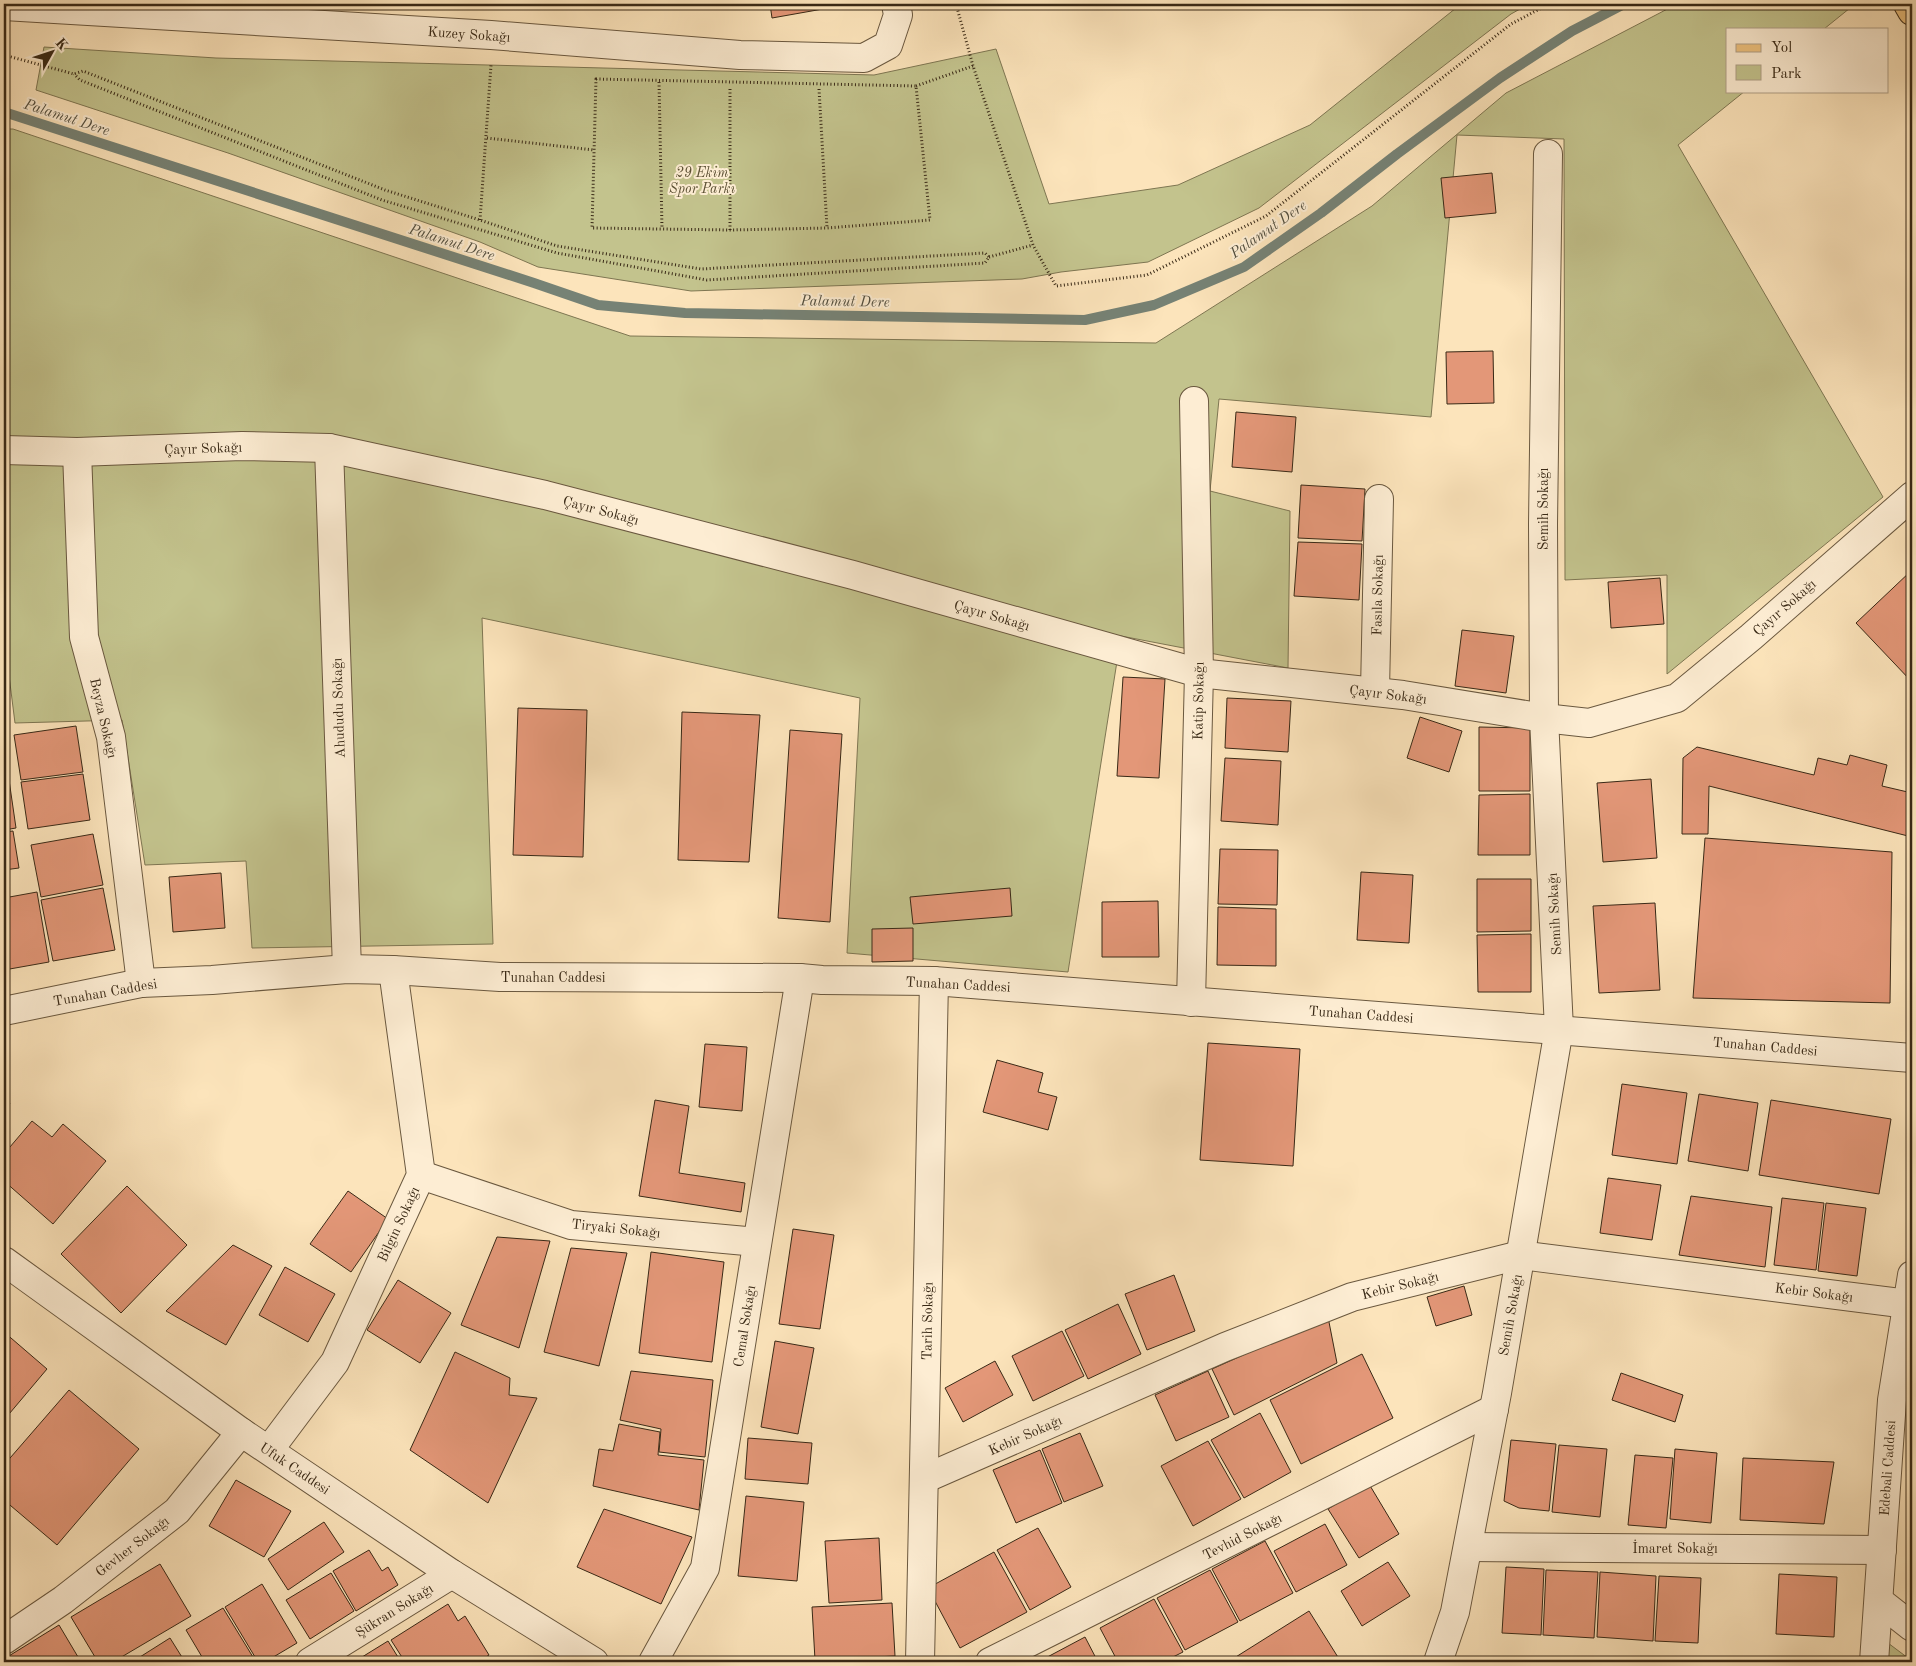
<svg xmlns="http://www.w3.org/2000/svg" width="1916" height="1666" font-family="'Old Standard TT',serif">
	<rect width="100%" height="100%" fill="#fce4bb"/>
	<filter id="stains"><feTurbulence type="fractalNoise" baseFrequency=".004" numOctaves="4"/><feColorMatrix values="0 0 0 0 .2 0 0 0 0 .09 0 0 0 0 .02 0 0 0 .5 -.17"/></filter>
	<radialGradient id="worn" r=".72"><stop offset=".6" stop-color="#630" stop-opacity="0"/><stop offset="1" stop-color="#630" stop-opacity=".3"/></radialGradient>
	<g fill="#c3c38d" stroke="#7e7652">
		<polygon points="1461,4 1529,4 1511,14 1259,208 1148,262 1061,272 1022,279 691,291 538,267 480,242 228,153 36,90 44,47 216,58 874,75 996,49 1049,204 1178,185 1310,125"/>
		<polygon points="1677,4 1855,4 1824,29 1727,29 1727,91 1745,91 1678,145 1883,497 1667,674 1667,575 1565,580 1564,139 1457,135 1431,417 1219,399 1210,491 1290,511 1288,668 1121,636 1068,972 847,953 860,698 482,618 493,944 252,948 246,861 145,865 122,720 15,723 4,636 4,129 13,129 630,336 1156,343 1372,206 1506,93"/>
		<polygon points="1888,1643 1912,1661 1912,1662 1887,1662"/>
	</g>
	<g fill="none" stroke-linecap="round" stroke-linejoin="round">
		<polyline stroke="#768275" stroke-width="10" points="4,112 534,283 598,305 685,313 1085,320 1154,305 1244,267 1321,213 1397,154 1500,78 1572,31 1624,4"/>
	</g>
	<g fill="#e39778" stroke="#392916">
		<polygon points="770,4 851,4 772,18"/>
		<polygon points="1492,173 1496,213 1445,218 1441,178"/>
		<polygon points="1493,351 1494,403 1447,404 1446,352"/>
		<polygon points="1236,412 1296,417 1292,472 1232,467"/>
		<polygon points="1301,485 1365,489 1362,541 1298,538"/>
		<polygon points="1298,542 1362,544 1359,600 1294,596"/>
		<polygon points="1912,570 1912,682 1856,623"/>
		<polygon points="1660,578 1664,624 1611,628 1608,582"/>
		<polygon points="1462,630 1514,636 1506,693 1455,686"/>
		<polygon points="1123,677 1165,679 1159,778 1117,776"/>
		<polygon points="1227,698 1291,701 1288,752 1225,748"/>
		<polygon points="518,708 587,710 583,857 513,855"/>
		<polygon points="682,712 760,715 749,862 678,860"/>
		<polygon points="1420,717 1462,731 1449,772 1407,758"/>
		<polygon points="76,726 83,772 21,780 14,735"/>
		<polygon points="1479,727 1530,728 1530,791 1479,791"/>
		<polygon points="790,730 842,734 830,922 778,918"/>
		<polygon points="4,743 8,770 4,771"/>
		<polygon points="1697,747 1814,775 1818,758 1847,765 1850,755 1887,765 1882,786 1912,793 1912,837 1709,786 1708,834 1682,834 1683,758"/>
		<polygon points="1225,758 1281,761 1278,825 1221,821"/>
		<polygon points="8,773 16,828 4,830 4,774"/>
		<polygon points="83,774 90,820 28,829 21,782"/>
		<polygon points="1651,779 1657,858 1603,862 1597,783"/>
		<polygon points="1530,794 1530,855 1478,855 1479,795"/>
		<polygon points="13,831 19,868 4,870 4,832"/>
		<polygon points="93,834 103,885 41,897 31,845"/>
		<polygon points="1705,838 1892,852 1890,1003 1693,998"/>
		<polygon points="1220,849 1278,850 1277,905 1218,904"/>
		<polygon points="1361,872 1413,875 1409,943 1357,940"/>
		<polygon points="221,873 225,928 173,932 169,877"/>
		<polygon points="1477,879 1531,879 1531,931 1477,932"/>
		<polygon points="103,888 115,950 53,961 41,900"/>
		<polygon points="1010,888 1012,916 913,924 910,897"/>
		<polygon points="37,892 49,962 4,970 4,898"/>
		<polygon points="1158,901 1159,957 1102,957 1102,902"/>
		<polygon points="1655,903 1660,990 1599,993 1593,906"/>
		<polygon points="1218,907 1276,909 1276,966 1217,965"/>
		<polygon points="913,928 913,961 872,962 872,929"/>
		<polygon points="1531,934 1531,992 1478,992 1477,935"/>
		<polygon points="1208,1043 1300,1049 1293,1166 1200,1160"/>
		<polygon points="705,1044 747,1047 742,1111 699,1107"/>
		<polygon points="997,1060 1043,1073 1038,1092 1057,1097 1048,1130 983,1112"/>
		<polygon points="1622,1084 1687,1093 1677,1164 1612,1155"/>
		<polygon points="1699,1094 1758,1103 1748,1171 1688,1161"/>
		<polygon points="4,1098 10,1103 4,1112"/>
		<polygon points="655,1100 689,1106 679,1173 745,1183 741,1212 639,1196"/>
		<polygon points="1771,1100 1891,1119 1879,1194 1759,1175"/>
		<polygon points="32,1121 52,1137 63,1124 106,1161 53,1224 4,1181 4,1154"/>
		<polygon points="1608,1178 1661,1185 1652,1240 1600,1233"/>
		<polygon points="127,1186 187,1245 121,1313 61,1254"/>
		<polygon points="348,1191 388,1219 351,1272 310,1244"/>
		<polygon points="1691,1196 1772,1207 1765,1267 1679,1255"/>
		<polygon points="1782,1198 1824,1203 1816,1270 1774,1265"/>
		<polygon points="1826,1203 1866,1208 1857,1276 1818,1271"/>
		<polygon points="793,1229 834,1235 820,1329 779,1324"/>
		<polygon points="497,1237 550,1241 519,1348 461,1325"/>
		<polygon points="233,1245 272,1266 226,1345 166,1311"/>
		<polygon points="571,1248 627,1253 599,1366 544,1352"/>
		<polygon points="651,1252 724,1262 712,1362 639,1353"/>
		<polygon points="285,1267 335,1294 308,1342 259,1315"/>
		<polygon points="1174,1275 1195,1331 1147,1350 1125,1294"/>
		<polygon points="398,1280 451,1313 420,1363 367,1330"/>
		<polygon points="1464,1286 1472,1315 1436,1326 1427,1297"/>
		<polygon points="1118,1304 1141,1354 1088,1379 1065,1330"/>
		<polygon points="1328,1317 1337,1363 1234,1415 1212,1369"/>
		<polygon points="1062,1331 1084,1376 1033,1401 1012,1356"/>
		<polygon points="4,1332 47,1369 4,1420"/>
		<polygon points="775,1341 814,1348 798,1434 761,1427"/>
		<polygon points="455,1352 510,1378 509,1395 537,1398 488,1503 410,1450"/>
		<polygon points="1362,1354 1393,1418 1301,1464 1270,1400"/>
		<polygon points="995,1361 1013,1395 963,1422 945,1388"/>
		<polygon points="631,1371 713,1380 705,1457 659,1452 661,1429 620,1420"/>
		<polygon points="1208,1371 1229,1417 1176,1441 1155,1395"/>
		<polygon points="1621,1373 1683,1395 1675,1422 1612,1400"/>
		<polygon points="69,1390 139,1449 57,1545 4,1500 4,1465"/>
		<polygon points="1260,1413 1291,1472 1244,1498 1211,1440"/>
		<polygon points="619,1424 660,1432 658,1455 704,1460 699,1510 593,1486 599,1449 613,1451"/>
		<polygon points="1080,1433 1103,1486 1064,1502 1042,1449"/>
		<polygon points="748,1438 812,1443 808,1484 745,1479"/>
		<polygon points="1511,1440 1556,1444 1549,1511 1519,1508 1504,1501"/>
		<polygon points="1208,1441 1241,1499 1193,1526 1161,1466"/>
		<polygon points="1559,1445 1607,1449 1600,1517 1552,1512"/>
		<polygon points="1675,1449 1717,1453 1711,1523 1670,1519"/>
		<polygon points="1040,1450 1062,1503 1016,1523 993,1470"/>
		<polygon points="1635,1455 1673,1458 1666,1528 1628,1525"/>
		<polygon points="1743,1458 1834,1462 1824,1524 1740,1520"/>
		<polygon points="236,1480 291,1511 264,1557 209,1526"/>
		<polygon points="1369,1484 1399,1534 1359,1558 1328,1509"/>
		<polygon points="746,1496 804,1502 797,1581 738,1576"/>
		<polygon points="604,1509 692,1537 661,1604 577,1567"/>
		<polygon points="324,1522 344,1552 288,1590 268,1559"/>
		<polygon points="1325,1524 1347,1565 1296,1592 1274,1551"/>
		<polygon points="1038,1528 1071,1587 1030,1610 997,1550"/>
		<polygon points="879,1538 882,1600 829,1603 825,1541"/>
		<polygon points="1265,1541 1293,1593 1240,1621 1212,1569"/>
		<polygon points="369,1550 382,1571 388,1567 398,1585 356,1611 333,1571"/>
		<polygon points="994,1552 1027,1612 960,1648 928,1588"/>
		<polygon points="1388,1562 1410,1596 1362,1626 1341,1591"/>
		<polygon points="160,1564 191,1616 113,1662 98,1662 71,1617"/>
		<polygon points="1506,1567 1544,1569 1541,1635 1502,1633"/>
		<polygon points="1210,1570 1238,1622 1185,1650 1157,1598"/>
		<polygon points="1546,1570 1598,1572 1594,1638 1543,1635"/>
		<polygon points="1600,1572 1656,1576 1653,1641 1597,1637"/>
		<polygon points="331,1573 354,1611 310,1639 286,1600"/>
		<polygon points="1779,1574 1837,1577 1834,1637 1776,1634"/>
		<polygon points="1659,1576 1701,1578 1698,1643 1655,1641"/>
		<polygon points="262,1584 297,1643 265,1662 258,1662 225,1607"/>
		<polygon points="1154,1599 1183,1652 1163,1662 1118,1662 1100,1628"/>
		<polygon points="892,1603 895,1656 815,1660 812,1607"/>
		<polygon points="448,1604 458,1621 465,1616 489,1655 478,1662 405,1662 391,1640"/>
		<polygon points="223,1608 256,1662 205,1662 186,1630"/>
		<polygon points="1309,1611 1341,1662 1232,1662 1231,1660"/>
		<polygon points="59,1625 81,1662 4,1662 4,1659"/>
		<polygon points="1085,1637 1098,1662 1038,1662"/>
		<polygon points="170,1638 185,1662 132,1662"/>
		<polygon points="388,1641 401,1662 354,1662"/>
		<polygon points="884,1659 884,1662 824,1662"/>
	</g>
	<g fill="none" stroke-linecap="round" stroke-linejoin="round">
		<g stroke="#6a583f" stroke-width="30">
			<g id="minor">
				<polyline points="4,6 491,35 740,55 864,58 888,45 898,15 896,4"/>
				<polyline points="329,448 347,969"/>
				<polyline points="4,450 77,452 242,446 329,448 545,495 853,575 1199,673 1403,695 1544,718 1589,723 1677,698 1751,637 1912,496"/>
				<polyline points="77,452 84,637 111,737 141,983"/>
				<polyline points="1375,691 1379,499"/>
				<polyline points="1191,1002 1199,673 1194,401"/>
				<polyline points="4,1011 141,983 212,980 347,969 393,970 500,977 800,978 822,980 934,981 1912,1058"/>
				<polyline points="421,1175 571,1225 757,1242"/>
				<polyline points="4,1261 241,1432 452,1574 594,1662"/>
				<polyline points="269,1450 335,1362 421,1175 393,970"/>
				<polyline points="924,1479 1225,1347 1352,1297 1520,1255 1908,1304"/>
				<polyline points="1468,1547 1882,1550"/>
				<polyline points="1879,1601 1912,1627"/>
				<polyline points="4,1640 63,1600 177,1511 241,1432"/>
				<polyline points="310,1662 452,1574"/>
				<polyline points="653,1662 705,1568 800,978"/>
				<polyline points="920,1662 934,981"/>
				<polyline points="990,1662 1494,1409"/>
				<polyline points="1438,1662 1455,1612 1497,1393 1559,1029 1544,718 1543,524 1548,154"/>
				<polyline points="1874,1662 1892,1400 1912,1275"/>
			</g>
		</g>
		<g stroke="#392916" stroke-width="30">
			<polyline id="major" points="1908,4 1912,11"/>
		</g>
		<g stroke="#392916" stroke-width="3" stroke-dasharray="1 2.5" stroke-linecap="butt">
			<polyline points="956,4 973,66 1033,245 1056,286 1147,275 1266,216 1511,24 1549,4"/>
			<polyline points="4,55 74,74 83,71 385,190 480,220 557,246 701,269 985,253 989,257 985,263 707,280 557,253 382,200 80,80 74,74"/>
			<polygon points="596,79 916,86 930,220 827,228 730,230 592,228"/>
			<polyline points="659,82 662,229"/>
			<polyline points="916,86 973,66"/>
			<polyline points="819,89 827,228"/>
			<polyline points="487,138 594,150"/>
			<polyline points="480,220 491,65"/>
			<polyline points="730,230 730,87"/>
			<polyline points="989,257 1033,245"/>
		</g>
		<use href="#minor" stroke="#fdedd3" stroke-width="28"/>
		<use href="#major" stroke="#eec27e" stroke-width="28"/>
	</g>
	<g text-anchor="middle" stroke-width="4" stroke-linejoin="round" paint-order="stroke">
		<g font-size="14" fill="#392916" stroke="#fdedd3">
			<text transform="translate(469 34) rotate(4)" y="5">Kuzey Sokağı</text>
			<text transform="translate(203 448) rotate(-2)" y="5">Çayır Sokağı</text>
			<text transform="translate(1543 509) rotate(-90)" y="5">Semih Sokağı</text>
			<text transform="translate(601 510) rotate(15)" y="5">Çayır Sokağı</text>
			<text transform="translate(1377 595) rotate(-89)" y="5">Fasıla Sokağı</text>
			<text transform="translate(1784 607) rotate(-41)" y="5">Çayır Sokağı</text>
			<text transform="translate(992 615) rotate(16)" y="5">Çayır Sokağı</text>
			<text transform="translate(1388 694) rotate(7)" y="5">Çayır Sokağı</text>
			<text transform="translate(1198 701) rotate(-89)" y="5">Katip Sokağı</text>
			<text transform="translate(338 708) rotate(-92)" y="5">Ahududu Sokağı</text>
			<text transform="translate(104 718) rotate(77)" y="5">Beyza Sokağı</text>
			<text transform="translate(1554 914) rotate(-93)" y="5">Semih Sokağı</text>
			<text x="553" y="982">Tunahan Caddesi</text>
			<text transform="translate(958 984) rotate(3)" y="5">Tunahan Caddesi</text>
			<text transform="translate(105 992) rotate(-10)" y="5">Tunahan Caddesi</text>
			<text transform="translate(1361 1014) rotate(4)" y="5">Tunahan Caddesi</text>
			<text transform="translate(1765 1046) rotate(5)" y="5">Tunahan Caddesi</text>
			<text transform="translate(398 1224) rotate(-65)" y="5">Bilgin Sokağı</text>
			<text transform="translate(616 1228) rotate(6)" y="5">Tiryaki Sokağı</text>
			<text transform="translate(1400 1285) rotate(-14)" y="5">Kebir Sokağı</text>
			<text transform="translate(1814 1292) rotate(7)" y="5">Kebir Sokağı</text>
			<text transform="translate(1510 1315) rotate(-80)" y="5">Semih Sokağı</text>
			<text transform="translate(927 1321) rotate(-89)" y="5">Tarih Sokağı</text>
			<text transform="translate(744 1326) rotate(-81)" y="5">Cemal Sokağı</text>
			<text transform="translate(1025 1435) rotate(-24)" y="5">Kebir Sokağı</text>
			<text transform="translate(295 1468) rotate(34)" y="5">Ufuk Caddesi</text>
			<text transform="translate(1887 1468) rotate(-86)" y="5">Edebali Caddesi</text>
			<text transform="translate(1242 1536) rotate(-27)" y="5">Tevhid Sokağı</text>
			<text transform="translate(132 1546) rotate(-38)" y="5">Gevher Sokağı</text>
			<text x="1675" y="1553">İmaret Sokağı</text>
			<text transform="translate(394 1610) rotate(-32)" y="5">Şükran Sokağı</text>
		</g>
		<g font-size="14" font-style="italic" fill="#5c5034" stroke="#fdedd3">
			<text x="702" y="177">29 Ekim<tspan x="702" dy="16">Spor Parkı</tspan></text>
		</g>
		<g font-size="15" font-style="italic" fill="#524e3e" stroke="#fdedd3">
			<text transform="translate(67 117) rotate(18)" y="5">Palamut Dere</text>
			<text transform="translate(1268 229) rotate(-35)" y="5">Palamut Dere</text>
			<text transform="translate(452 242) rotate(18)" y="5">Palamut Dere</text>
			<text transform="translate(845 301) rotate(1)" y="5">Palamut Dere</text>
		</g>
	</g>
	<rect width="1916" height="1666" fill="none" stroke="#fce4bb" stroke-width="20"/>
	<rect x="5" y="5" width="1906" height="1656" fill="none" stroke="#392916" stroke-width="2.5"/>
	<rect x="10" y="10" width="1896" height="1646" fill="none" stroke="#392916"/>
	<rect x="1726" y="28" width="162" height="65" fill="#fdedd3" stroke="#af9f87"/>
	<rect x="1736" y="44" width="25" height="8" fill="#eec27e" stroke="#af9f87"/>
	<text x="1771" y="52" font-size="15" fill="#392916">Yol</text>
	<rect x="1736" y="65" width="25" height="15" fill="#c3c38d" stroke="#af9f87"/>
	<text x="1771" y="78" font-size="15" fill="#392916">Park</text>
	<g transform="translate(52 52) rotate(50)" stroke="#fdedd3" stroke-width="4" paint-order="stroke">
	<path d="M0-4L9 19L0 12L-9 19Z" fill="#392916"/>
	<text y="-8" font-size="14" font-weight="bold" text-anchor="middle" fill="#392916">K</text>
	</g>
	<rect width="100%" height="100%" filter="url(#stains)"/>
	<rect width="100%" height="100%" fill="url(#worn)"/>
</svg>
